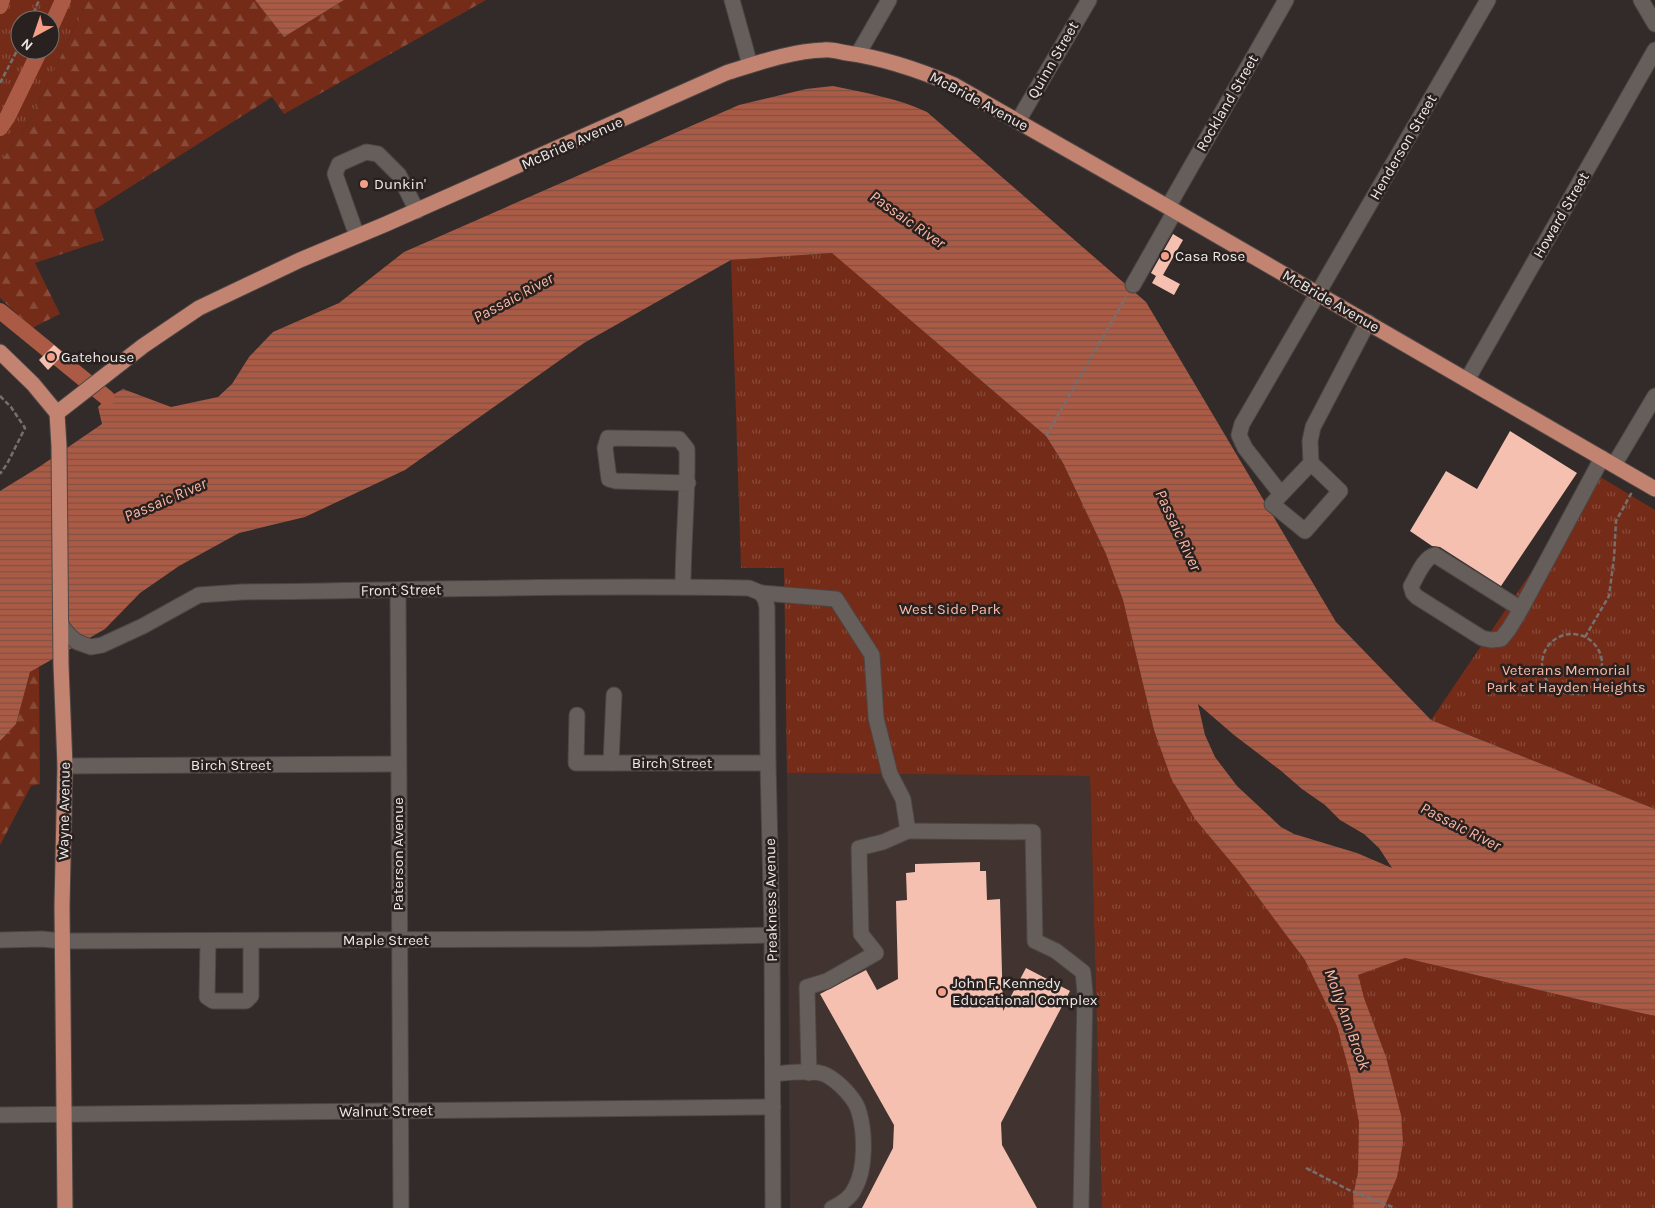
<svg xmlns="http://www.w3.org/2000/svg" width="1655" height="1208" font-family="Karla,sans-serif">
	<defs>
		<pattern id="forest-firs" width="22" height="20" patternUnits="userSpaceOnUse" patternTransform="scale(1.25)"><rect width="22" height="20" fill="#742c18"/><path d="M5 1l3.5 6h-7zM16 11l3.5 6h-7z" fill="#884b3a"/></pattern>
		<pattern id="park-tufts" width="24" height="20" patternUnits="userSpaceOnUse" patternTransform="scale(1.25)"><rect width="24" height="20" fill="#742c18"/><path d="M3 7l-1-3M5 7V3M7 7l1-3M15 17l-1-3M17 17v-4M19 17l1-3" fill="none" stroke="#884b3a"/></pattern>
		<pattern id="water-rules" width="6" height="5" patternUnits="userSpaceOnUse" patternTransform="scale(1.25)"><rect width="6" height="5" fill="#ab5b45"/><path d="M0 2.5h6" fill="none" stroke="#7e5245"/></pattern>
	</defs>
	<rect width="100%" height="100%" fill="#322b29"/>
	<polygon fill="#41332f" points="787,773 1090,776 1102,1208 790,1208"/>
	<g fill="url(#forest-firs)">
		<polygon points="88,0 255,0 284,37 344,0 486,0 284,114 272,97 94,210 104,240 35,263 60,314 32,328 0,298 0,162 26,128"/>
		<polygon points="39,667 40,784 31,786 0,845 0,741 16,724 30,672"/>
	</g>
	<g fill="url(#park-tufts)" fill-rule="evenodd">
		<path d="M0,0h88l-62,128 -26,34zM20,20h30v30h-30z"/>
		<polygon points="833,253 1046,436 1063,463 1106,554 1123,600 1154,730 1357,975 1405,958 1581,1000 1655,1016 1655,1208 1102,1208 1090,776 787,773 784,568 741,568 731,260"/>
		<polygon points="1597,475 1655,510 1655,809 1431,720"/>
	</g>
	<g fill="url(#water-rules)" fill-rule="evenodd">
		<polygon points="255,0 344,0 284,37"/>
		<path d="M833,86c32,7 65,12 94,26l219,190 190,320 95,98 224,89v207l-74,-16 -176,-42 -47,17 6,23 22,59 15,58 2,28 -6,34 -13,31h-30l-1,-12 5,-23 1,-51 -9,-48 -13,-48 -32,-66 -68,-91 -42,-50 -24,-41 -17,-48 -31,-130 -17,-46 -43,-91 -17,-27 -7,-6 -207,-177 -101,7 -147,83 -179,127 -100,47 -66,16 -60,33 -39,27 -35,36 -75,43 -14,52 -16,17v-250l39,-24 63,-43 -4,-17 9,-9 16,-9 48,18 47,-10 14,-13 17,-27 24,-25 66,-29 65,-51 335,-147 67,-16zM1198,704l36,31 46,35 22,19 23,16 15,15 24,14 15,14 13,20 -35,-15 -63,-19 -13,-7 -44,-41 -22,-29 -10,-22z"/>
	</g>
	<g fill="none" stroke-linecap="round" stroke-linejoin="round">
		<g stroke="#ab5b45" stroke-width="16">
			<polyline points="0,6 2,0"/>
			<polyline points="50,29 63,0"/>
			<polyline points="0,128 7,118 40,50"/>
			<polyline points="0,311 107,398"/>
		</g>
	</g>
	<g fill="#f6c0b1">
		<polygon points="1173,234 1183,240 1163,275 1180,284 1174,295 1152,283 1156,276 1151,273"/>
		<polygon points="54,345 64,354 48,370 39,360"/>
		<polygon points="1510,431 1577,473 1501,586 1440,547 1432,546 1410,531 1446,471 1477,489"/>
		<polygon points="980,862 980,871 986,871 987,900 1000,899 1003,1011 1026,968 1070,991 1001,1123 1002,1145 1037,1208 862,1208 893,1148 894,1125 820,994 866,970 877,990 898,979 896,901 907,900 906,873 915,872 915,864"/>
	</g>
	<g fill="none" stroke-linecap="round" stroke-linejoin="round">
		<g stroke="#4d4644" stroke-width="17">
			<g id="minor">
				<polyline points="732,0 750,65"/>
				<polyline points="1641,0 1655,24"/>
				<polyline points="858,54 889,0"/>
				<polyline points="1018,121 1089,0"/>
				<polyline points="1168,207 1286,0"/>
				<polyline points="357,236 335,174 339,164 366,152 378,154 399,175 417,211"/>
				<polyline points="1133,285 1175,211"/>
				<polyline points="1467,380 1655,50"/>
				<polyline points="1311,463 1272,504 1305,531 1340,491 1311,463 1310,441 1313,427 1368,322"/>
				<polyline points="1614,465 1655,396"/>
				<polyline points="1281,494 1245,448 1239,435 1242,424 1488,0"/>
				<path d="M683,587c0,-46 5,-92 4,-138l-8,-10 -71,-1 -3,10 4,31 7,2 72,2"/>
				<polyline points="398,590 401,1208"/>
				<polyline points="761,593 836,599 872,655 876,718 890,774 903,799 908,831 883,842 859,848 861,934 876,953 827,981 807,987 809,1073"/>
				<path d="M1521,609l-86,-54c-12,3 -18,22 -24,31l2,7 4,4 65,41 9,2 10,-1 8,-10 12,-20 81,-151"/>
				<path d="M61,625l7,9 9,8 14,5 11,-2 41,-19 56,-31 43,-3c169,-2 338,-7 507,-4l12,5 4,6 2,8 1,156 4,172 1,273"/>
				<polyline points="577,715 576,763 768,763"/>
				<polyline points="611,763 614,695"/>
				<polyline points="65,766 398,764"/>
				<polyline points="908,831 1033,832 1035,941 1056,951 1083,972 1085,993 1081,1208"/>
				<polyline points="0,940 42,939 62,941 591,939 772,935"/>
				<polyline points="208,941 207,997 213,1001 246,1001 251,996 251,941"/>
				<path d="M773,1074c13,-1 42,-5 53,1 12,6 30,24 33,37 6,20 7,57 -4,76 -4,9 -14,16 -23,20"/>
				<polyline points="0,1115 773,1107"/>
			</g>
		</g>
		<g stroke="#4d4644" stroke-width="17">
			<g id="major">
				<polyline points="0,352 33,384 57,413"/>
				<path d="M57,413l86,-67 56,-38 101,-48 86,-36 340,-151c32,-10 65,-22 98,-23 7,-1 16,2 23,3 37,5 72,17 107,32l214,122 487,282"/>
				<polyline points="57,413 59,446 61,665 65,766 62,906 65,1208"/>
			</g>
		</g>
		<g stroke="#766f6d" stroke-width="2.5" stroke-dasharray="5 2.5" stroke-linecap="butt">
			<polyline points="31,20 39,0"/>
			<polyline points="0,83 20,45"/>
			<polyline points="0,396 11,407 25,428 7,464 0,474"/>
			<polyline points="1046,436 1126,297"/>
			<circle cx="1572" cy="664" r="30"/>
			<polyline points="1585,637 1609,596 1614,558 1616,521 1632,492"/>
			<polyline points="1306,1168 1349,1190 1395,1208"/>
		</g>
		<use href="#minor" stroke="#665e5b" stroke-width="15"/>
		<use href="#major" stroke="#c28371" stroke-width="15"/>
	</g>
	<g fill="#f49e87" stroke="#28211f" stroke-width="2">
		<circle cx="364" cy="184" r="5"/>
		<circle cx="1165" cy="256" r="5"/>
		<circle cx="51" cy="357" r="5"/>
		<circle cx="942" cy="992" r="5"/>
	</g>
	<g text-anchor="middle" stroke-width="5" stroke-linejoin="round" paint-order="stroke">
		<g font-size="15" fill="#eee9e7" stroke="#28211f">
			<text transform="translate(1053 60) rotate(-60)" y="5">Quinn Street</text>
			<text transform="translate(979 101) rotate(28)" y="5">McBride Avenue</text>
			<text transform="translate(1227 103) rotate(-60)" y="5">Rockland Street</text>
			<text transform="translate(572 143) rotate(-24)" y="5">McBride Avenue</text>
			<text transform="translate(1403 147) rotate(-60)" y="5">Henderson Street</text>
			<text transform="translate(1561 215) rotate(-60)" y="5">Howard Street</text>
			<text transform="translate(1331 301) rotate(30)" y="5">McBride Avenue</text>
			<text transform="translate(401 590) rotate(-1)" y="5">Front Street</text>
			<text x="672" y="768">Birch Street</text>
			<text x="231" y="770">Birch Street</text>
			<text transform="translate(64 811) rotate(-89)" y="5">Wayne Avenue</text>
			<text transform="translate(398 854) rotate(-90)" y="5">Paterson Avenue</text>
			<text transform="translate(771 900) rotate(-91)" y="5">Preakness Avenue</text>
			<text x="386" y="945">Maple Street</text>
			<text transform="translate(386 1111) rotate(-1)" y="5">Walnut Street</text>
		</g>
		<g font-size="15" fill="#eee9e7" stroke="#28211f" text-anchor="start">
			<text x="374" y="189">Dunkin'</text>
			<text x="1175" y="261">Casa Rose</text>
			<text x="61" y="362">Gatehouse</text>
			<text x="952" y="988">John F. Kennedy<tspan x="952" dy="17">Educational Complex</tspan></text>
		</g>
		<g font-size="15" fill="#fcb8a5" stroke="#28211f">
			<text x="950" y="614">West Side Park</text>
			<text x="1566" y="675">Veterans Memorial<tspan x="1566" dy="17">Park at Hayden Heights</tspan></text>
		</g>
		<g font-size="16" font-style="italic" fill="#fcb8a5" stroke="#28211f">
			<text transform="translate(908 219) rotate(35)" y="6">Passaic River</text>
			<text transform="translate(513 297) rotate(-28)" y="6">Passaic River</text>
			<text transform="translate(165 499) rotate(-23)" y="6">Passaic River</text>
			<text transform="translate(1179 530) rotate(65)" y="6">Passaic River</text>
			<text transform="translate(1461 826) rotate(27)" y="6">Passaic River</text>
			<text transform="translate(1348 1019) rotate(70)" y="6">Molly Ann Brook</text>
		</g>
	</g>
	<g transform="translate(35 35) rotate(220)"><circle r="24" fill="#28211f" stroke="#77716f"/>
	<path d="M0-4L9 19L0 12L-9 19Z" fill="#f49e87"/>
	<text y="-8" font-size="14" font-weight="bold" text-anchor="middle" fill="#eee9e7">N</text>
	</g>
</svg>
